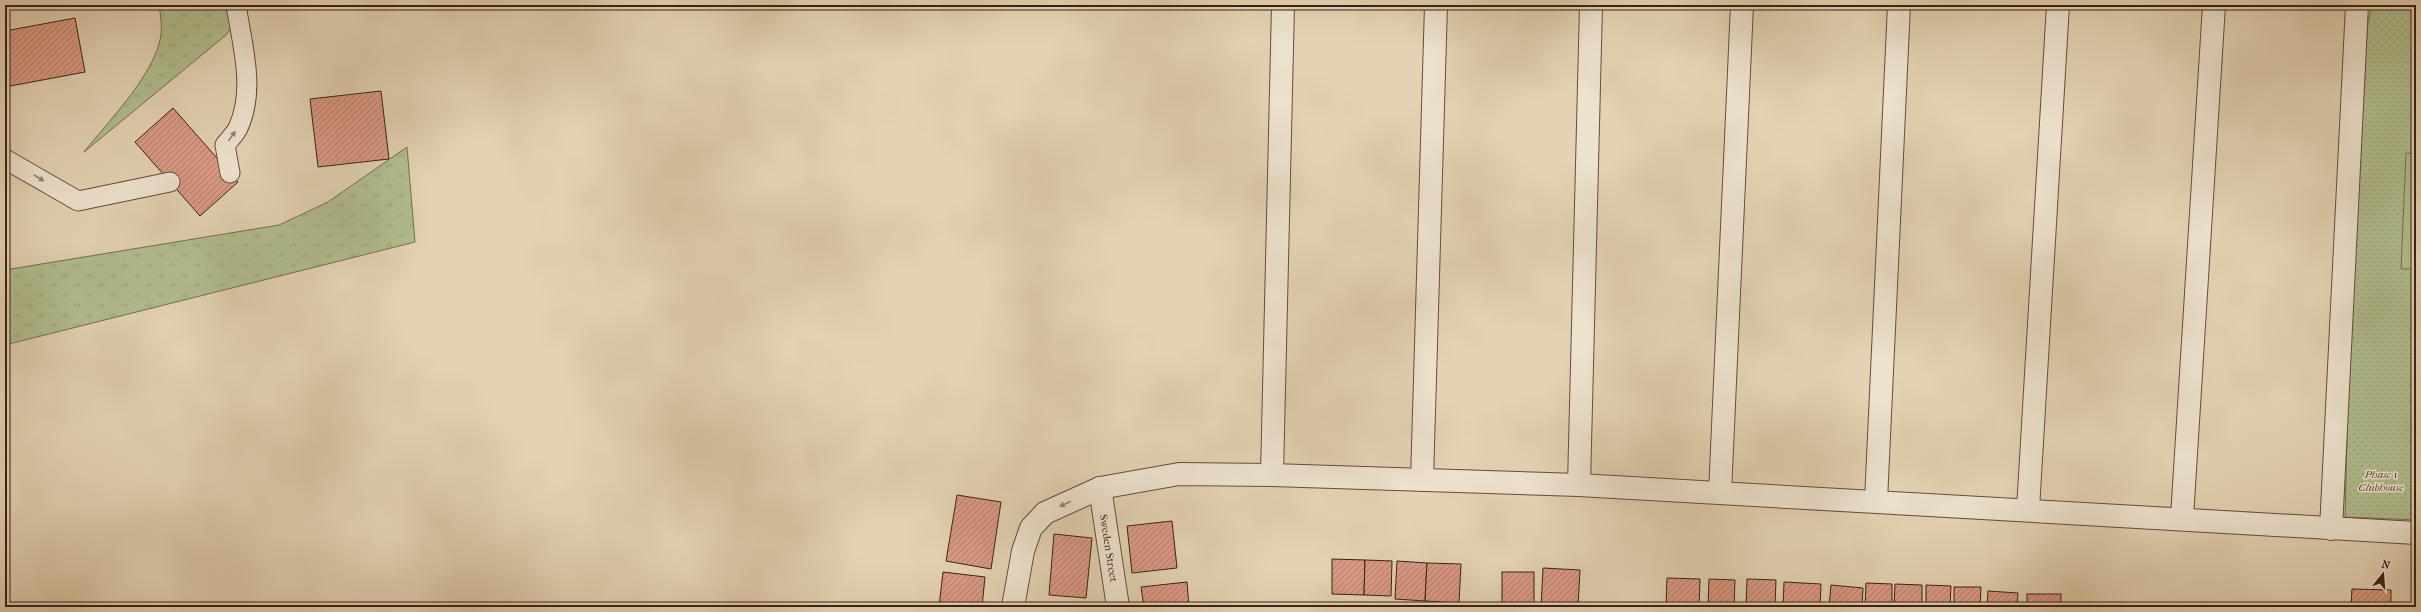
<svg xmlns="http://www.w3.org/2000/svg" width="2421" height="612" font-family="'IM FELL French Canon',serif">
	<defs>
		<pattern id="grass-tufts" width="24" height="20" patternUnits="userSpaceOnUse"><rect width="24" height="20" fill="#b1bd8e"/><path d="M3 7l-1-3M5 7V3M7 7l1-3M15 17l-1-3M17 17v-4M19 17l1-3" fill="none" stroke="#99a27a"/></pattern>
		<pattern id="park-dots" width="8" height="8" patternUnits="userSpaceOnUse"><rect width="8" height="8" fill="#b1bd8e"/><path d="M2 2h.1M6 6h.1" fill="none" stroke="#99a27a" stroke-width="1.8" stroke-linecap="round"/></pattern>
		<pattern id="building-hatch" width="6" height="6" patternUnits="userSpaceOnUse"><rect width="6" height="6" fill="#db9a85"/><path d="M-1 1l2-2M0 6l6-6M5 7l2-2" fill="none" stroke="#b37d6c"/></pattern>
	</defs>
	<rect width="100%" height="100%" fill="#e3d2b3"/>
	<filter id="stains"><feTurbulence type="fractalNoise" baseFrequency=".005" numOctaves="4"/><feColorMatrix values="0 0 0 0 .2 0 0 0 0 .09 0 0 0 0 .02 0 0 0 .5 -.17"/></filter>
	<radialGradient id="worn" r=".72"><stop offset=".6" stop-color="#630" stop-opacity="0"/><stop offset="1" stop-color="#630" stop-opacity=".3"/></radialGradient>
	<g fill="url(#grass-tufts)" stroke="#766e51">
		<path d="M159,5h74l1,19 -8,11 -142,117c23,-29 65,-72 75,-108 4,-13 2,-26 0,-39z"/>
		<polygon points="407,147 415,242 5,345 5,270 279,225 328,202"/>
	</g>
	<polygon fill="url(#park-dots)" stroke="#766e51" points="2372,5 2416,5 2416,520 2345,517 2352,239 2368,22"/>
	<polygon fill="#b1bd8e" stroke="#766e51" points="2406,153 2416,154 2416,269 2401,269"/>
	<g fill="url(#building-hatch)" stroke="#3b2014">
		<polygon points="75,18 85,72 5,87 5,31"/>
		<polygon points="381,91 389,159 318,167 310,99"/>
		<polygon points="173,108 238,182 200,216 135,142"/>
		<polygon points="957,495 1001,502 991,569 946,561"/>
		<polygon points="1172,521 1177,568 1132,573 1127,526"/>
		<polygon points="1054,534 1092,538 1086,598 1049,595"/>
		<polygon points="1332,559 1365,560 1364,595 1332,594"/>
		<polygon points="1365,560 1392,561 1391,596 1364,595"/>
		<polygon points="1397,561 1427,563 1425,601 1395,599"/>
		<polygon points="1427,563 1461,564 1459,603 1425,601"/>
		<polygon points="1543,568 1580,570 1578,607 1541,607"/>
		<polygon points="943,572 985,577 982,607 939,607"/>
		<rect x="1502" y="572" width="32" height="35"/>
		<polygon points="1667,578 1700,579 1699,607 1666,607"/>
		<polygon points="1709,579 1735,580 1734,607 1708,607"/>
		<polygon points="1747,579 1776,580 1775,607 1746,607"/>
		<polygon points="1187,582 1189,607 1144,607 1141,587"/>
		<polygon points="1784,582 1821,584 1820,607 1783,607"/>
		<polygon points="1866,583 1892,584 1892,607 1865,607"/>
		<polygon points="1895,584 1922,585 1922,607 1894,607"/>
		<polygon points="1831,585 1863,588 1862,607 1829,607"/>
		<polygon points="1926,585 1951,586 1950,607 1926,607"/>
		<polygon points="1954,587 1981,587 1980,607 1954,607"/>
		<polygon points="2352,589 2391,590 2391,607 2351,607"/>
		<polygon points="1988,591 2018,593 2017,607 1987,607"/>
		<rect x="2027" y="594" width="34" height="13"/>
		<polygon points="1030,602 1090,607 1030,607"/>
	</g>
	<g fill="none" stroke-linecap="round" stroke-linejoin="round">
		<g stroke="#654c3c" stroke-width="21">
			<g id="lane">
				<polyline points="5,159 78,201 170,182"/>
				<path d="M230,173l-5,-28c4,-5 10,-11 13,-17 18,-38 4,-84 -2,-123"/>
			</g>
		</g>
		<g stroke="#654c3c" stroke-width="24">
			<g id="street">
				<polyline points="1272,475 1283,5"/>
				<polyline points="1422,480 1436,5"/>
				<polyline points="1579,485 1591,5"/>
				<polyline points="1100,488 1118,607"/>
				<polyline points="1720,493 1742,5"/>
				<polyline points="1876,501 1899,5"/>
				<polyline points="2028,509 2058,5"/>
				<polyline points="2182,518 2214,5"/>
				<polyline points="2331,529 2357,5"/>
				<polyline points="1013,607 1023,551 1031,528 1045,513 1100,488 1179,474 1272,475 1579,485 2416,533"/>
			</g>
		</g>
		<use href="#lane" stroke="#ede2ce" stroke-width="19"/>
		<use href="#street" stroke="#ede2ce" stroke-width="22"/>
	</g>
	<defs><path id="oneway-solid" d="M-6-.8H1V-3.2L6.5 0L1 3.2V.8H-6Z"/></defs>
	<g fill="#948171">
		<use href="#oneway-solid" transform="translate(232 136) rotate(-54)"/>
		<use href="#oneway-solid" transform="translate(39 178) rotate(30)"/>
		<use href="#oneway-solid" transform="translate(1065 504) rotate(156)"/>
	</g>
	<g text-anchor="middle" stroke-width="3" stroke-linejoin="round" paint-order="stroke">
		<g font-size="11" font-style="italic" fill="#584732" stroke="#ede2ce">
			<text x="2381" y="478">Phase 1<tspan x="2381" dy="13">Clubhouse</tspan></text>
		</g>
		<g font-size="11" fill="#3b2014" stroke="#ede2ce">
			<text transform="translate(1109 548) rotate(81)" y="4">Sweden Street</text>
		</g>
	</g>
	<rect width="2421" height="612" fill="none" stroke="#e3d2b3" stroke-width="20"/>
	<rect x="6" y="6" width="2409" height="600" fill="none" stroke="#3b2014" stroke-width="2"/>
	<rect x="10" y="10" width="2401" height="592" fill="none" stroke="#3b2014"/>
	<g transform="translate(2383 574) rotate(17)" stroke="#ede2ce" stroke-width="3" paint-order="stroke">
	<path d="M0-3L7 15L0 10L-7 15Z" fill="#3b2014"/>
	<text y="-6" font-size="11" font-weight="bold" text-anchor="middle" fill="#3b2014">N</text>
	</g>
	<rect width="100%" height="100%" filter="url(#stains)"/>
	<rect width="100%" height="100%" fill="url(#worn)"/>
</svg>
